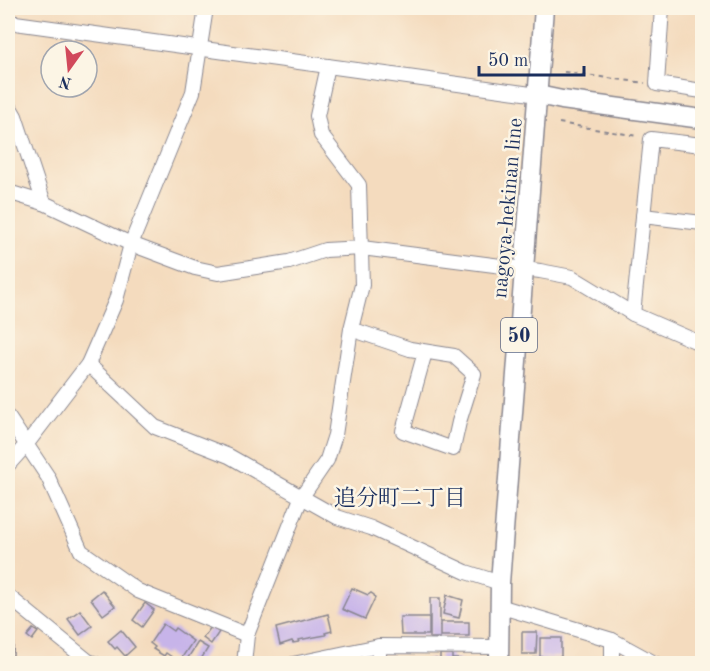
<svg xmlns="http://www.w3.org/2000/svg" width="710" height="671" font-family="'Old Standard TT','Noto Serif JP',serif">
	<rect width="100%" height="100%" fill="#fcf5e5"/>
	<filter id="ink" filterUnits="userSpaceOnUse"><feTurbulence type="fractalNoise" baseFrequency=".0167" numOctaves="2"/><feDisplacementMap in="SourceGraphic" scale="12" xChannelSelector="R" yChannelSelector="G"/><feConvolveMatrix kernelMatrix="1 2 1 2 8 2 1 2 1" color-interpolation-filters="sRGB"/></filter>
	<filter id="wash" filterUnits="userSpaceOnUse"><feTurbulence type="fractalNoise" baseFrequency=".008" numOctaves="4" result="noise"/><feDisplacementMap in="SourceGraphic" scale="24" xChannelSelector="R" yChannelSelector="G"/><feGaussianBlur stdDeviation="1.35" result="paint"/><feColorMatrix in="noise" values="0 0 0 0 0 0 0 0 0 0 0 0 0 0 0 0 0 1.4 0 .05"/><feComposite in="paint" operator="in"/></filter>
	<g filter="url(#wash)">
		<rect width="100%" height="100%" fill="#f4dbbe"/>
		<g id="blocks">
			<g fill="#c7b4e9">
				<polygon points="352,588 368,595 371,593 374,595 375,598 365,619 342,609"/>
				<polygon points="102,590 115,606 103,615 91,599"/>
				<polygon points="447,595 463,600 459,618 443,614"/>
				<rect x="430" y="598" width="10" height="40"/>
				<polygon points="145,603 154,610 142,627 133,620"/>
				<polygon points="8,606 15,613 11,617 8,613"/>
				<polygon points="80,610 92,626 80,635 68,619"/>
				<polygon points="328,614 332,631 325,633 326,635 298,640 299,642 293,643 292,641 280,645 276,628"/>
				<polygon points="400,617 429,617 429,635 401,635"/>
				<rect x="441" y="622" width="28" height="14"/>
				<polygon points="163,624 173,631 175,628 193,641 179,662 166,653 164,656 153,649 155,647 150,643"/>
				<polygon points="211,627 219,632 211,644 203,638"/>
				<polygon points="8,629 14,629 13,656 8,656"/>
				<polygon points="33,629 38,632 32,640 27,636"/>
				<polygon points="121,630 135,647 125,656 117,647 115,649 108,641"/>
				<polygon points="522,632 537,632 536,654 522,654"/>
				<rect x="540" y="638" width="21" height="19"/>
				<polygon points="198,642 208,648 198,664 184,664"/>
				<polygon points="440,654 452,654 452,659 460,659 460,664 440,664"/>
				<polygon points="534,658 560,659 560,664 536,664 534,662"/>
				<rect x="428" y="659" width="8" height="5"/>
				<rect x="388" y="660" width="11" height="4"/>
			</g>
		</g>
	</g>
	<g filter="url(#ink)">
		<use href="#blocks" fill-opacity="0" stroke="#88858e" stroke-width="1.5"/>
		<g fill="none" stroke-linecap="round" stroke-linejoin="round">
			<g stroke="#88858e" stroke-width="16">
				<g id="minor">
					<polyline points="662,8 657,84 702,91"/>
					<polyline points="8,22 538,95"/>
					<polyline points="8,104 15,116 44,203"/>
					<polyline points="8,192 44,203 131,244 195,268 218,273 289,262 325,250 362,248 540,271 572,277 633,314 702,344"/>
					<polyline points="643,216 702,223"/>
					<polyline points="633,314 651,139 702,145"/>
					<polyline points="351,329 410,349 454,356 474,374 459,422 453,449 403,431 425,352"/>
					<polyline points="88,364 155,427 229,456 337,517 371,528 466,572 500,583"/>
					<polyline points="8,417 48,477 81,551 138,591 247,635"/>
					<polyline points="8,465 26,445 88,364 116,300 131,244 193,92 206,8"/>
					<polyline points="8,596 88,661 96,664"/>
					<polyline points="499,606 612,640 656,664"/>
					<polyline points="244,664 247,635 301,498 327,460 335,435 351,329 362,285 359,185 321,135 317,116 328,66"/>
					<polyline points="293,664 379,646 499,647"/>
					<polyline points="379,664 379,646"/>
					<polyline points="612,664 612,640"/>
				</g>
			</g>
			<g stroke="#88858e" stroke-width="21">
				<g id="major">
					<polyline points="538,95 562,100 702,119"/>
					<polyline points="499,664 500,583 544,8"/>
				</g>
			</g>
			<g stroke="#88858e" stroke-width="2" stroke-dasharray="4.5 4.5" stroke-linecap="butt">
				<polyline points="564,72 645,83"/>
				<polyline points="559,123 637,136"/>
			</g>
			<use href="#minor" stroke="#fff" stroke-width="14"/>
			<use href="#major" stroke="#fff" stroke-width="18"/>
		</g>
	</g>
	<g text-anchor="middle" stroke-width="5" stroke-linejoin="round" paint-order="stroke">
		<rect fill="#fcf5e5" stroke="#5e6a86" stroke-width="1.5" x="501" y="318" width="36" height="34" rx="4.5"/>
		<g font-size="20" font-weight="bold" fill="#1b2f5e">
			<text x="519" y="342">50</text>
		</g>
		<g font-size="21" fill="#1b2f5e" stroke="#fcf5e5">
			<text transform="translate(507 208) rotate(-85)" y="7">nagoya-hekinan line</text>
		</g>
		<g font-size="22" fill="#1b2f5e" stroke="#fcf5e5">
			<text x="400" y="505">追分町二丁目</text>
		</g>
	</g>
	<rect width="710" height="671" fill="none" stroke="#fcf5e5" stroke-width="30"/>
	<g transform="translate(69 69) rotate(195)"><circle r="28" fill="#fcf5e5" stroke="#a2a6af" stroke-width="1.5"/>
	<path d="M0-4.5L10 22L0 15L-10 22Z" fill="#d1495b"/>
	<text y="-9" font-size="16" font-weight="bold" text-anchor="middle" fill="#1b2f5e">N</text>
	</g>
	<path d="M479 66v9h105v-9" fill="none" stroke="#1b2f5e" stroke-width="3"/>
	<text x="488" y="66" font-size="18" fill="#1b2f5e" stroke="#fcf5e5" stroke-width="4.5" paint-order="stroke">50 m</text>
</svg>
